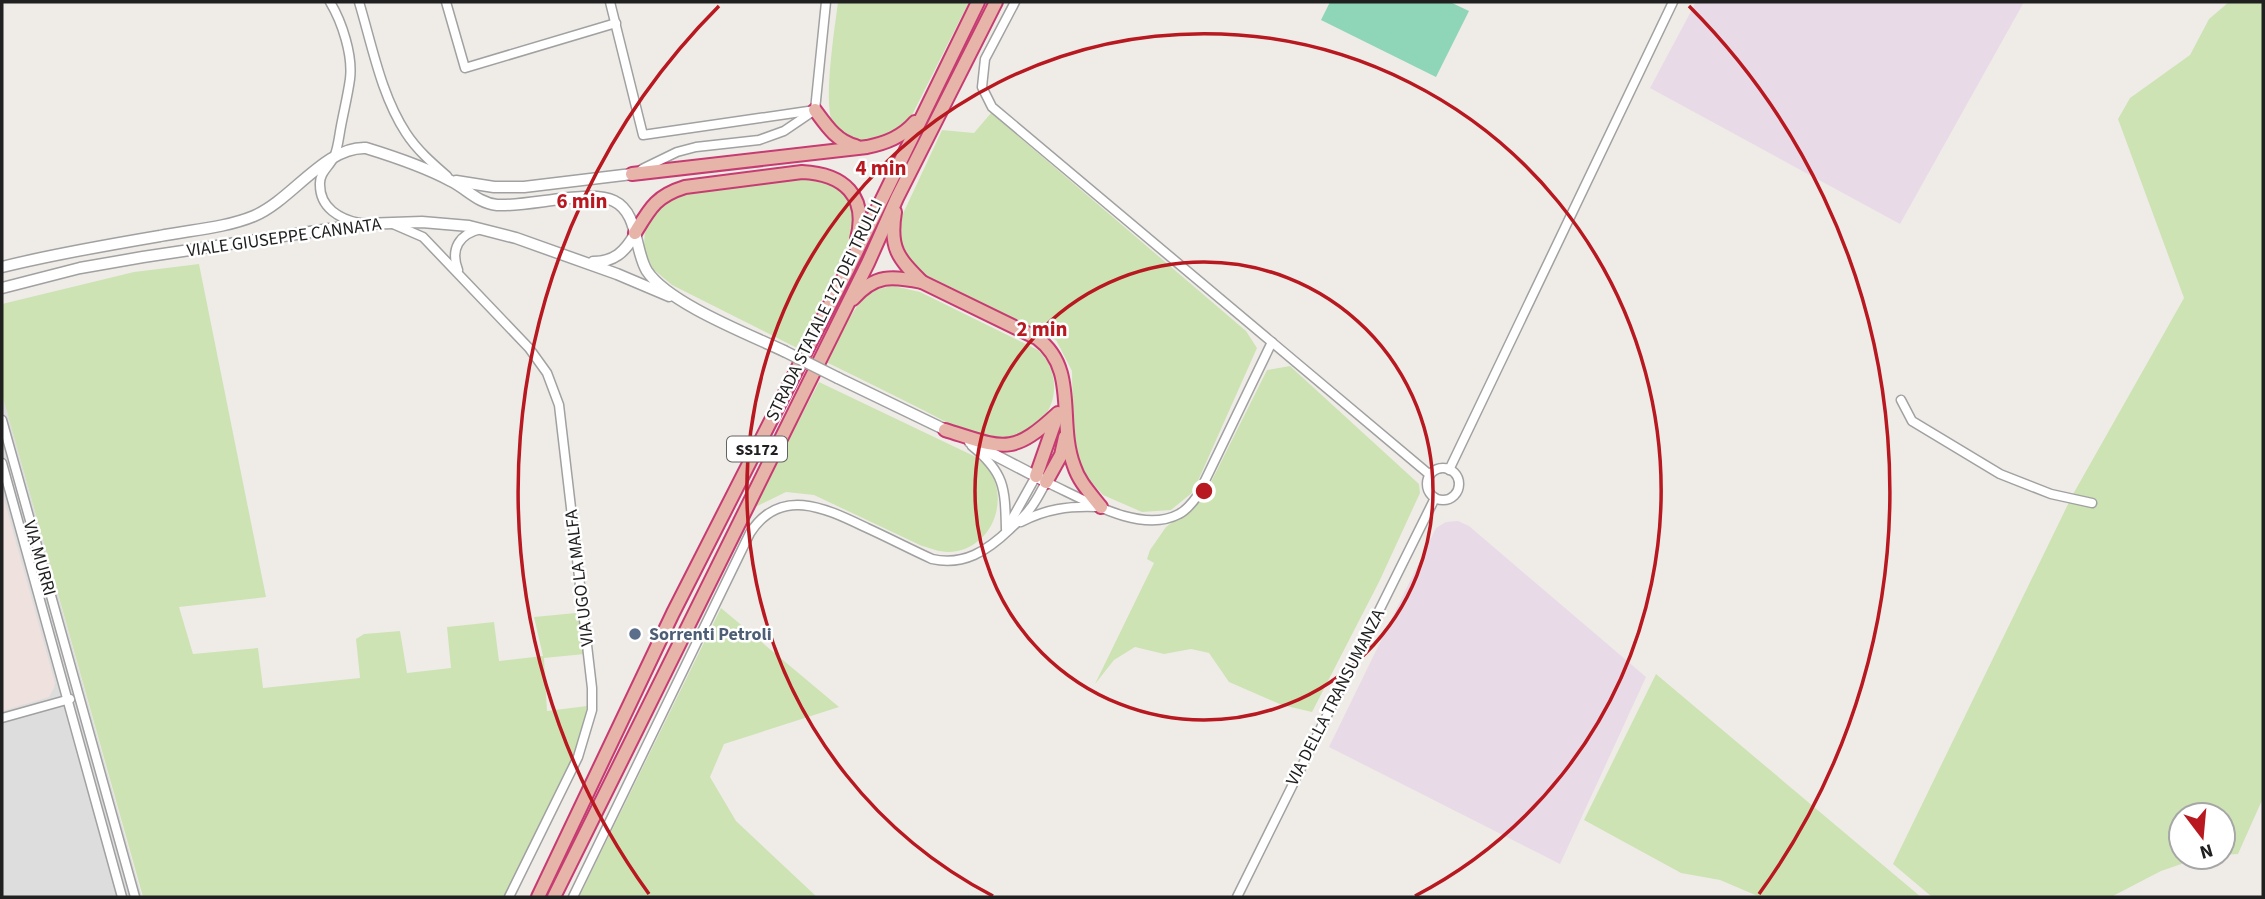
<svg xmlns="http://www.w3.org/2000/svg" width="2265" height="899" font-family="'Source Sans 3',sans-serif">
	<rect width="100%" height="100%" fill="#efece8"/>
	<polygon fill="#dedddd" points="2,393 142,897 2,897"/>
	<g fill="#e8dae6">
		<polygon points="1696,2 2024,2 1900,224 1650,88"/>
		<polygon points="1458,521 1469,526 1646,677 1560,864 1329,747 1436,528 1446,522"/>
	</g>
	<polygon fill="#efe1dd" points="2,492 55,683 54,688 49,697 2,711"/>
	<g fill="#cde3b4">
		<path d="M838,2h131l-59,117c-14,13 -32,26 -53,22 -8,-2 -18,-8 -23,-15 -12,-19 1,-99 4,-124z"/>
		<polygon points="2229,2 2263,2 2263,798 2238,854 2223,855 2223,815 2181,815 2181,857 2202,857 2161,871 2111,897 1932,897 1893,864 2072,496 2184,298 2118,119 2130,98 2190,55 2209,19"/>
		<path d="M991,113l255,218 11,17 -64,144 -22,18 -29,2 -39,-17 -21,-23 -9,-39 -1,-62 -16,-31 -132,-66c-20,-14 -28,-32 -23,-56l41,-88 32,3z"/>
		<polygon points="805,176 833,182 849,196 855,216 851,238 799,349 672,285 653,269 644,249 645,225 657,205 678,195 705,189"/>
		<polygon points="199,264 266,597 179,607 193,654 258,648 263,688 360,678 356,639 364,634 400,631 407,673 451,668 447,627 494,622 499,661 543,656 534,617 576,613 581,624 585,654 544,658 547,711 587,706 583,737 506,897 143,897 2,394 2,304 134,272"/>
		<path d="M894,286l26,6 118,58c27,25 19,69 -15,84 -6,3 -13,7 -20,7 -29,-1 -54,-18 -80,-31 -32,-16 -64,-32 -97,-48 11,-19 25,-54 42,-67 7,-6 17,-8 26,-9z"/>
		<polygon points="1290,366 1419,484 1420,493 1379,582 1312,712 1282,705 1229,682 1209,653 1191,649 1164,654 1135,647 1114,660 1095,684 1154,563 1147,559 1150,550 1166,527 1202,500 1267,370"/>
		<path d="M819,382l157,75c8,7 16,15 19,25 11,33 -12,70 -47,70 -9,0 -18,-4 -26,-6l-108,-51 -28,-3 -33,16z"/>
		<polygon points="721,608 839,707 724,744 710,777 736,821 817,897 579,897"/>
		<polygon points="1656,674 1921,897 1760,897 1720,880 1681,873 1584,820"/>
	</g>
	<polygon fill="#8fd5b7" points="1330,2 1450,2 1469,11 1436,77 1321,20"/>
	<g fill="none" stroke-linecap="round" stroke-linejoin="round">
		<g stroke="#a1a1a1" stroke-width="11">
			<g id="minor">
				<path d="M330,2c12,20 23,53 20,77 -2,15 -6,31 -9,47 -2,10 -3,23 -7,31 -5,10 -15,16 -14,28 0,23 20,34 39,38"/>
				<path d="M359,2c13,43 22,93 47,131 11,17 26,30 41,43"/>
				<polyline points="446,2 465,68 616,23"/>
				<polyline points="610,2 643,135 815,110"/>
				<polyline points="1015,2 985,59 982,87 992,107 1430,475"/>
				<polyline points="815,110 826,2"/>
				<polyline points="642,169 677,152 696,147 759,140 784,131 812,112"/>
				<polyline points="393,224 423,237 529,348 547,373 559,405 592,688 592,710 578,757 509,897"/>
				<path d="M458,270c-8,-21 1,-36 23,-41"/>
				<polyline points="1901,400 1912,421 2000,474 2051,494 2092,503"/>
				<polyline points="2,420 135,897"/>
				<path d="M972,446c33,27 33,42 34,83"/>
				<polyline points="2,463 122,897"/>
				<circle cx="1443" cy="484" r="16"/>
				<polyline points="1449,470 1673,2"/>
				<path d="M1021,522c24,-13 48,-16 75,-15"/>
				<polyline points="1007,528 1036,476"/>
				<polyline points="2,718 70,699"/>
				<path d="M573,897l177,-364c31,-48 77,-24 117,-5 22,10 43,21 65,31 32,7 55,-8 78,-30 6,-6 14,-12 19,-19 7,-8 12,-19 17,-28 36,16 94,53 133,32 8,-4 14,-12 19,-19l74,-153"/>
				<polyline points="1237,897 1435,498"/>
			</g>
		</g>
		<g stroke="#a1a1a1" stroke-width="13">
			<g id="tertiary">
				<polyline points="456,181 494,187 524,187 632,174"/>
				<path d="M593,262c21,0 32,-10 42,-28"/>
				<path d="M2,267c52,-13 105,-22 158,-31 30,-6 65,-8 94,-20 38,-16 71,-70 112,-68 26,8 61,20 85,33 16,8 27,22 46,24 31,2 93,-16 117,-4 25,12 20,49 33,70 21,32 101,63 137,80"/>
				<polyline points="2,288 80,268 143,257 363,224 422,222 469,226 516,238 617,274 669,296"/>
				<polyline points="838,378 950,432"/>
				<polyline points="970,442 1041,479"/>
			</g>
		</g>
		<g stroke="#c63b71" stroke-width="16">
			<g id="trunk">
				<path d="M815,110c11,15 22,32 41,36"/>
				<path d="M632,174l235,-27c19,-4 35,-10 48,-25"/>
				<path d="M895,212c-6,36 3,46 27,70"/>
				<path d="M635,233c15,-25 21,-37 50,-46l117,-15c42,2 66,24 55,67"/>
				<path d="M853,299c22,-25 39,-23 69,-17l115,56c42,31 20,84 37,128 5,16 17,28 27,41"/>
				<path d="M945,430c58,18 66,27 113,-17"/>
				<polyline points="1036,476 1057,416"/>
				<polyline points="1046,482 1061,455 1065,437"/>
				<polyline points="538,897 673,613 849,267 978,2"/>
				<polyline points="554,897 868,263 897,198 996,2"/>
			</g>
		</g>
		<use href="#minor" stroke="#fff" stroke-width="8"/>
		<use href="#tertiary" stroke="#fff" stroke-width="10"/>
		<use href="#trunk" stroke="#e7b4aa" stroke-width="12"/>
		<g stroke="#a1a1a1" stroke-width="13" stroke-linecap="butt">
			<polyline id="tertiary-bridge" points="784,351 838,378"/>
		</g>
		<use href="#tertiary-bridge" stroke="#fff" stroke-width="10"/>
	</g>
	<g fill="none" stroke="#b8181f" stroke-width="3.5">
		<circle cx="1204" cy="491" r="229"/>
		<path d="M993 896A457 457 0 1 1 1415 896"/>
		<path d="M649 894A686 686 0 0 1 719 6M1689 6A686 686 0 0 1 1759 894"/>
	</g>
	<circle fill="#5c6f8a" stroke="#fff" stroke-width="2.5" cx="635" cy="634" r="7"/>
	<g text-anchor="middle" stroke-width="5" stroke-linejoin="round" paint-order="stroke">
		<rect fill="#fff" stroke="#636363" stroke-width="2" x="727" y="436.5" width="60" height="25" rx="5"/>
		<g font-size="16" font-weight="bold" fill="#202020">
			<text x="757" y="455">SS172</text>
		</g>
		<g font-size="18" fill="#202020" stroke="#fff">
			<text transform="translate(284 237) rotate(-8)" y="6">VIALE GIUSEPPE CANNATA</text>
			<text transform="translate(824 310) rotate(-64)" y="6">STRADA STATALE 172 DEI TRULLI</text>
			<text transform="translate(40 558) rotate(74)" y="6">VIA MURRI</text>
			<text transform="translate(579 578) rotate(-97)" y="6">VIA UGO LA MALFA</text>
			<text transform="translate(1335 697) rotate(-63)" y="6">VIA DELLA TRANSUMANZA</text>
		</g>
		<g font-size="18" font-weight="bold" fill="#4e5e75" stroke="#fff" text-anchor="start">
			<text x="649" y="640">Sorrenti Petroli</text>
		</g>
	</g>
	<circle cx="1204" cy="491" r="10" fill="#b8181f" stroke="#fff" stroke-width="3.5"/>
	<g font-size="21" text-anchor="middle" font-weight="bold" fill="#b8181f" stroke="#fff" stroke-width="5" stroke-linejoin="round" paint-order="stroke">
		<text x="881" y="175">4 min</text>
		<text x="582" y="208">6 min</text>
		<text x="1042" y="336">2 min</text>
	</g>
	<rect width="2265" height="899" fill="none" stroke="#202020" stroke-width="7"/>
	<g transform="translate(2202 836) rotate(164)"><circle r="33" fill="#ffffff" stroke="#a6a6a6" stroke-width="2"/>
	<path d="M0-5L12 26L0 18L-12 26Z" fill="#b8181f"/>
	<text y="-10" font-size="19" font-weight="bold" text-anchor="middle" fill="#202020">N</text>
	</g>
</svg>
